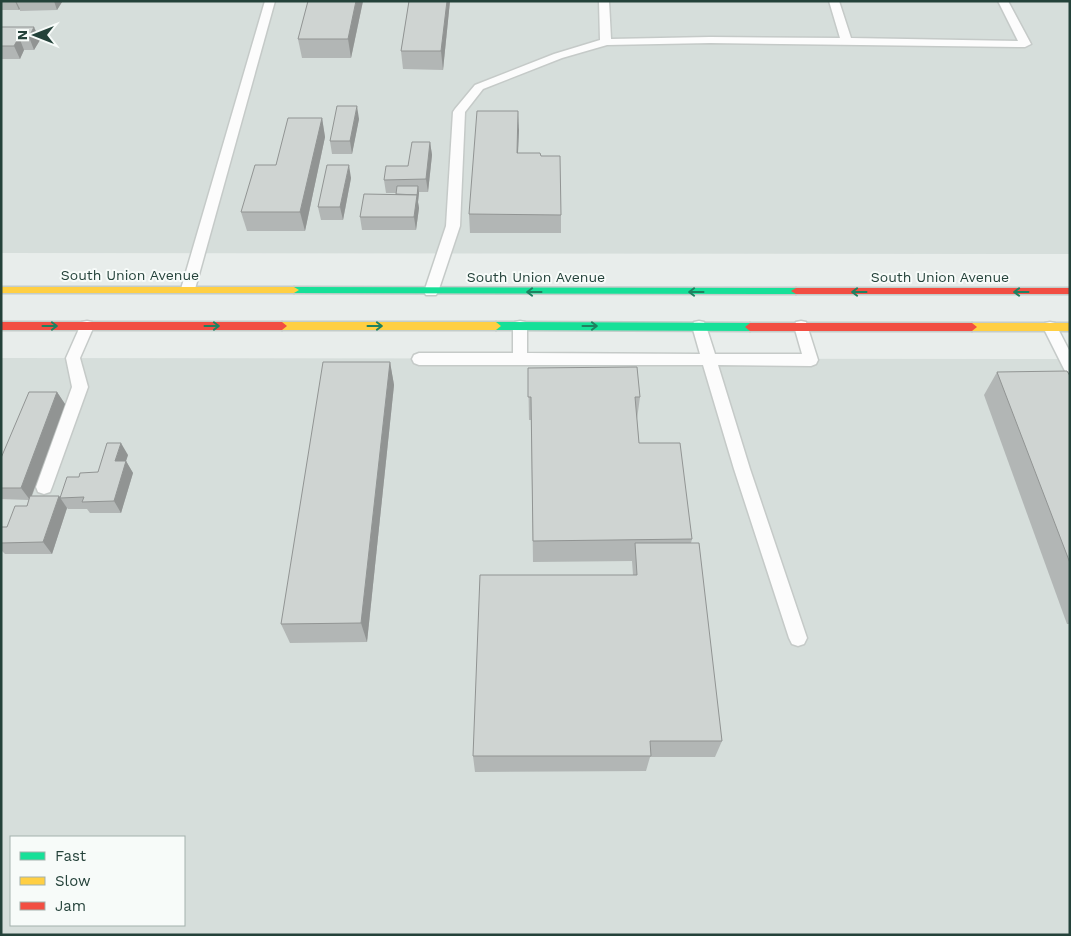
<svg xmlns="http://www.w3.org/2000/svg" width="1071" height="936" font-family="'Work Sans',sans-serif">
	<rect width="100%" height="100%" fill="#e8edeb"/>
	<g fill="#d6dedb" fill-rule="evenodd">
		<polygon points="1,1 1070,1 1070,254 1,253"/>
		<path d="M1,358l1069,1v576h-1069zM11,837h173v88h-173z"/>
	</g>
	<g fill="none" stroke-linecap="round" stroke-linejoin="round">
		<g stroke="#c5cac8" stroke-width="3">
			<g id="lane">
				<polygon points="265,1 275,1 195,289 193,292 183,292 181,289"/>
				<polygon points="599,1 609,1 611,39 710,37 840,38 829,1 839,1 851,38 1018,41 998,1 1008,1 1031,44 1025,47 710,43 607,45 562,58 483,89 465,112 460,226 438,292 436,295 426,295 424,292 446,226 453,112 455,109 475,85 554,54 600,40"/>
				<polygon points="87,321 92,322 94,326 80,358 88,387 52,487 50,492 44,494 38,492 36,487 72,387 66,358 82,322"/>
				<polygon points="520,321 525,322 527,326 527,353 700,354 692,326 694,322 699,321 704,322 706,326 715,354 802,354 794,326 796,322 801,321 806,322 818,360 816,364 811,366 718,365 750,469 807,638 804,644 798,646 792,644 789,638 734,469 703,365 419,365 414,363 412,359 414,355 419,353 513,353 513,326 515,322"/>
				<polygon points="1050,322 1055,323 1070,352 1070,373 1065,371 1043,327 1045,323"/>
			</g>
		</g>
		<g stroke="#c3ccc9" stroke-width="3">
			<g id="fast">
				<polygon points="294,287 796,288 801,291 796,294 294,293 289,290"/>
				<polygon points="496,322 750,323 755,327 750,331 496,330 491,326"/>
			</g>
		</g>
		<g stroke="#c3ccc9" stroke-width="3">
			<g id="slow">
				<polygon points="1,287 294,287 299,290 294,293 1,293"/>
				<polygon points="282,322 496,322 501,326 496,330 282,330 277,326"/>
				<polygon points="972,323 1070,323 1070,331 972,331 967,327"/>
			</g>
		</g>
		<g stroke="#c3ccc9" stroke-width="3">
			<g id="jam">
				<polygon points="796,288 1070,288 1070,294 796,294 791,291"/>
				<polygon points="1,322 282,322 287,326 282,330 1,330"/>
				<polygon points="750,323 972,323 977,327 972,331 750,331 745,327"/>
			</g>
		</g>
		<use href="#lane" fill="#fcfcfc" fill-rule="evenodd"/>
		<use href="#fast" fill="#16e098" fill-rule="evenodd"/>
		<use href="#slow" fill="#ffcf43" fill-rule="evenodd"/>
		<use href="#jam" fill="#f24e42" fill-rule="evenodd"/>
	</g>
	<g fill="#b2b6b5">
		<polygon points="1,1 61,1 62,2 57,10 20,11 20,9 19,10 1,10"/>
		<polygon points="363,1 351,58 302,58 298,39"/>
		<polygon points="409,1 450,1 443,70 403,69 401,51"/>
		<polygon points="1,27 40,40 34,50 24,50 20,59 1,59"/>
		<polygon points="322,118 325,137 305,231 247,231 241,212 276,165"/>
		<polygon points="359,119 352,154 332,154 330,141"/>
		<polygon points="519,130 518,153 561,215 561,233 470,233 469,214"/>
		<polygon points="430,142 432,155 428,192 419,192 418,202 419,208 416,230 362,230 360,217 396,194 396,193 386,193 384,180 408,166"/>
		<polygon points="351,178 343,220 321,220 318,207"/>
		<polygon points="390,362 394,385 367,642 290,643 281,624"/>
		<polygon points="528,368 640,397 637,419 639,443 692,539 691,543 722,741 715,757 650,757 646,771 475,772 473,756 633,575 632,561 533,562 531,420 529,420"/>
		<polygon points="997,372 1070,376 1070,624 1067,624 984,395"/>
		<polygon points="57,392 65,404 32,496 59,496 60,497 79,477 98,472 128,455 126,461 133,473 121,513 90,513 87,509 68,509 67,508 52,554 5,554 1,550 1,543 27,506 29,500 1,499 1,458"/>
	</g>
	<g fill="#919493">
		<polygon points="15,1 16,1 20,9 19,10"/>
		<polygon points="54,1 61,1 62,2 57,10"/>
		<polygon points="356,1 363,1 351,58 348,39"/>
		<polygon points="447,1 450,1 443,70 441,51"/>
		<polygon points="34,27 40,40 34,50 29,37"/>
		<polygon points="19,37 24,50 20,59 14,46"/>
		<polygon points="357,106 359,119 352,154 350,141"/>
		<polygon points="518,111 519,130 517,172 517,153"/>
		<polygon points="322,118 325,137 305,231 300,212"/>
		<polygon points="430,142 432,155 428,192 426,179"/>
		<polygon points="349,165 351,178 343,220 340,207"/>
		<polygon points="418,186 419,193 418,202 419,208 416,230 414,217"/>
		<polygon points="390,362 394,385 367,642 361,623"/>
		<polygon points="57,392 65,404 30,500 21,488"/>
		<polygon points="121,443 128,455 122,473 115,461"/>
		<polygon points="126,461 133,473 121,513 114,501"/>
		<polygon points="59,496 67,508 52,554 43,542"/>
	</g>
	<g fill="#cfd4d2" stroke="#919493">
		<polygon points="308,1 356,1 348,39 298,39"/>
		<polygon points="409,1 447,1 441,51 401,51"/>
		<polygon points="1,27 34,27 29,37 19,37 14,46 1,46"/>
		<polygon points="337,106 357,106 350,141 330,141"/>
		<polygon points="477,111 518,111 517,153 540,153 541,156 560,156 561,215 469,214"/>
		<polygon points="288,118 322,118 300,212 241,212 255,165 276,165"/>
		<polygon points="412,142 430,142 426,179 384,180 386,166 408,166"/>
		<polygon points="327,165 349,165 340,207 318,207"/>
		<polygon points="397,186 418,186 417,196 417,195 396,194"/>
		<polygon points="364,194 417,195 414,217 360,217"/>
		<polygon points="323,362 390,362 361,623 281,624"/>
		<polygon points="637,367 640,397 635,397 639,443 680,443 692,539 533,541 531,397 528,397 528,368"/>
		<polygon points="1067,371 1070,376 1070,563 997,372"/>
		<polygon points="29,392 57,392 21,488 1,488 1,458"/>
		<polygon points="107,443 121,443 115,461 126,461 114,501 82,502 84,497 60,498 67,477 79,477 80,473 98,472"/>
		<polygon points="30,496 59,496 43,542 1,543 1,528 2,527 7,527 15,506 27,506"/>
		<polygon points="635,543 699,543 722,741 650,741 651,756 473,756 480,575 637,575"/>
	</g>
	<defs><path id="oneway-shaft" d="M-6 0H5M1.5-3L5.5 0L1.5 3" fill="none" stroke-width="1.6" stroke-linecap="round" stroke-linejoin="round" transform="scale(1.25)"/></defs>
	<g stroke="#1e8160">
		<use href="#oneway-shaft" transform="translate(534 292) rotate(-180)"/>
		<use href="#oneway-shaft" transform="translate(696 292) rotate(-180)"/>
		<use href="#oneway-shaft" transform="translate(859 292) rotate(180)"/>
		<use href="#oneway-shaft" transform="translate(1021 292) rotate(180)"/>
		<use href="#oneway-shaft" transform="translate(50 326)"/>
		<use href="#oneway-shaft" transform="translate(212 326)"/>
		<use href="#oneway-shaft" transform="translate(375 326)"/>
		<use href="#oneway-shaft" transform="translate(590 326)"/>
	</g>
	<g text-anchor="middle" stroke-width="4" stroke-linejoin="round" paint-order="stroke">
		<g font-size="14" fill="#24423a" stroke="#f7fbf9">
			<text x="130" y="280">South Union Avenue</text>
			<text x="536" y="282">South Union Avenue</text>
			<text x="940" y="282">South Union Avenue</text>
		</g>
	</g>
	<rect width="1071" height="936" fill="none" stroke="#24423a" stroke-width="5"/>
	<rect x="10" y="836" width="175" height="90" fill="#f7fbf9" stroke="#a3b1ad"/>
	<rect x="20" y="852" width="25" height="8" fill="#16e098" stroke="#a3b1ad"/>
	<text x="55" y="861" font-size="15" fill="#24423a">Fast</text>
	<rect x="20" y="877" width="25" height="8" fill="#ffcf43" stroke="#a3b1ad"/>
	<text x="55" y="886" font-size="15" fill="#24423a">Slow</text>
	<rect x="20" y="902" width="25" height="8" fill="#f24e42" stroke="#a3b1ad"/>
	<text x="55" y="911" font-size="15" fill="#24423a">Jam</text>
	<g transform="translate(35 35) rotate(270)" stroke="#f7fbf9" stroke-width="4" paint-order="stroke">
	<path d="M0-4L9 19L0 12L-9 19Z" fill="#24423a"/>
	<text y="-8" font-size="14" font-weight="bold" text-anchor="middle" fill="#24423a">N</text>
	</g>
</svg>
